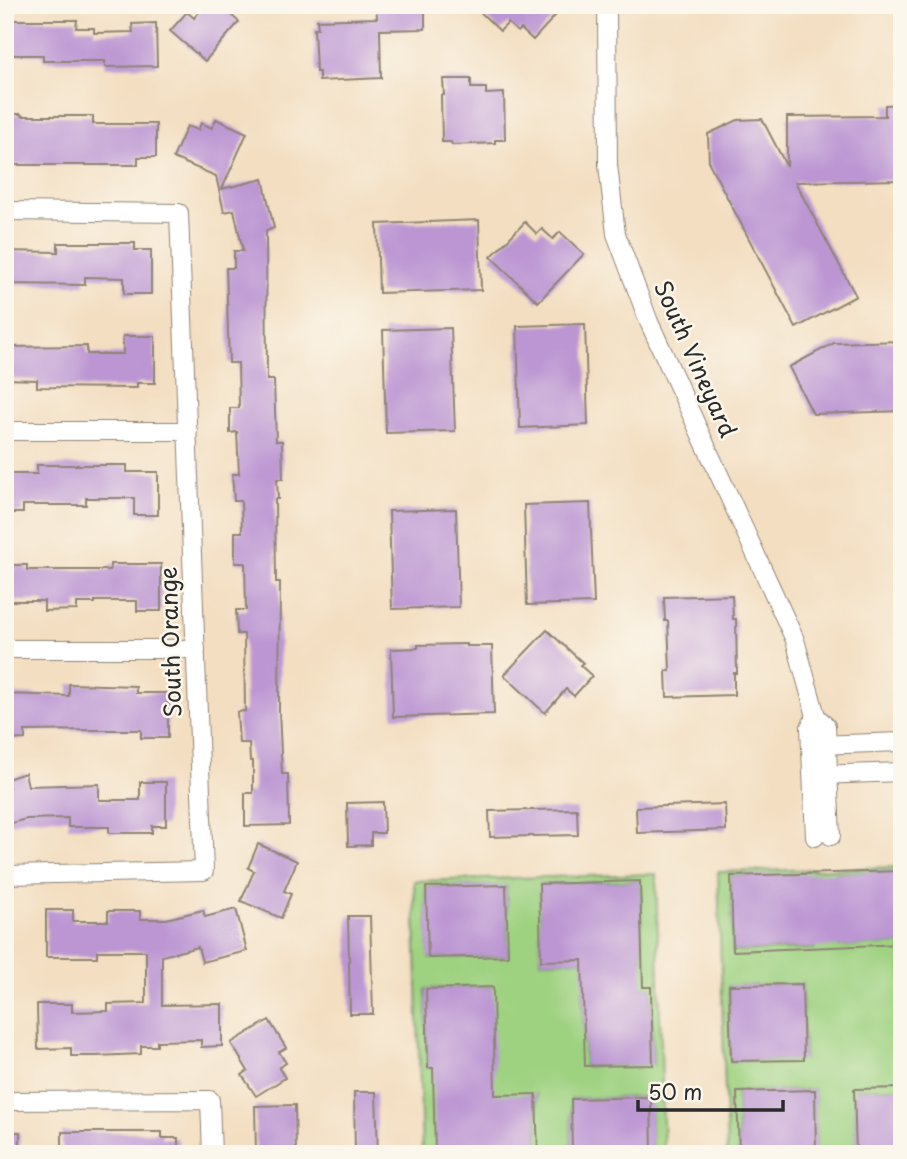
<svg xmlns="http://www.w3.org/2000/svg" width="907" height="1159" font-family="'Playpen Sans',sans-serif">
	<rect width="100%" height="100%" fill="#fbf7ec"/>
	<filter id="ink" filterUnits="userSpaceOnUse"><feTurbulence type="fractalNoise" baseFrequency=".0143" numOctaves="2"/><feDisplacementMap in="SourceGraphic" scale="14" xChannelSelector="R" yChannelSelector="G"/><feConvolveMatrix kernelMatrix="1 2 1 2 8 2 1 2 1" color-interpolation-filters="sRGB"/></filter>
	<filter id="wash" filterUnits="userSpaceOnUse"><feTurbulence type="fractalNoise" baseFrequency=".00686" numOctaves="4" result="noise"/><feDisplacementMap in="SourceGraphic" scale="28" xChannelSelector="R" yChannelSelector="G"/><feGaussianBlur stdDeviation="1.57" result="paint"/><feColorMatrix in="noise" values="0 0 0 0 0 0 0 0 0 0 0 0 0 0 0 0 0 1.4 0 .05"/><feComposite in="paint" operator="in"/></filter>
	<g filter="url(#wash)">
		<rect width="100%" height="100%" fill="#f3dec1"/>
		<g fill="#9ed180" stroke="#647e56" stroke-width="2" fill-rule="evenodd">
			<path d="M902,867v4l-66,2 2,73 64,-2v144l-47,1 1,65h-40l-2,-64 -77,2 2,62h-12l-9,-282zM812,875l2,74 -81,2 -2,-75zM802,984l2,75 -73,2 -2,-75z"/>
			<path d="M656,874l8,280h-12l-2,-57 -79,2 1,55h-34l-2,-60 -101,60h-13l-8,-273zM640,881l2,77 -101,3 -1,-77zM506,886l2,70 -79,2 -3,-71zM492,987l-64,81 -2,-79zM651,987l2,77 -68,2 -2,-77z"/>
		</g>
		<g id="blocks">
			<g fill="#bc96d3">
				<polygon points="205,5 220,5 239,22 205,61 170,31 187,12 194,18"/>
				<polygon points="376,5 425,5 425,29 380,30 381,78 319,81 319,72 316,72 314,28 318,28 317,20 377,18"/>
				<polygon points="473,5 565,5 533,40 521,29 518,32 508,23 500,31"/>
				<polygon points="6,20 77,20 76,28 94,28 94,33 133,32 132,24 156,23 157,66 105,67 105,61 43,61 43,55 5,55"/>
				<polygon points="443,79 471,79 471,88 486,88 486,94 504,93 505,140 495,140 495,143 452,145 451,142 442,142 441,95 444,95"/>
				<polygon points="902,104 902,180 795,182 856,296 796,328 709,163 708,134 738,120 762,119 787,167 787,117 885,116 885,105"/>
				<polygon points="5,114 21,114 22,116 93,116 93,124 156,124 156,157 138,157 138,165 5,165"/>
				<polygon points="216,119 247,133 222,189 263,179 274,228 266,231 267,380 274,380 276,441 282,441 283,479 277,479 278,499 275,499 276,582 280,582 279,710 282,774 288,774 289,825 245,826 245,793 253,793 253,761 250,761 249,743 239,743 237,712 245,711 244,634 237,634 236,610 246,610 245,563 235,563 235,532 242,532 241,501 234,501 232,474 239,474 237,432 230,433 230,408 239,408 238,363 229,363 226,268 234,268 234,251 243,251 234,210 224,212 216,176 173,158 187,126 198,130 201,123 212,128"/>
				<polygon points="479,220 481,290 379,293 377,224"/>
				<polygon points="525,222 537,234 542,229 553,239 560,232 584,254 538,302 491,257"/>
				<polygon points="58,243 135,243 135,250 151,250 151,294 124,294 124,278 85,277 85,285 5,284 5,251 58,252"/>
				<polygon points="585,324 588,425 520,428 517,326"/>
				<polygon points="451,328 455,431 386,433 383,330"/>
				<polygon points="123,336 155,336 155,383 137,383 137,388 37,387 37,380 5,379 5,347 87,346 87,354 123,354"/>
				<polygon points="902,341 902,411 813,414 789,367 834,343"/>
				<polygon points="37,465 127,465 127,472 158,472 158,515 134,515 134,498 86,498 86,505 23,505 23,513 5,513 5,474 37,474"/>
				<polygon points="590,503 594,603 527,605 524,505"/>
				<polygon points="456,509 459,607 392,609 389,511"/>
				<polygon points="110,564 161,564 161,611 137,611 137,601 95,601 95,603 77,603 77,610 44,611 44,601 5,601 5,565 27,565 27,570 110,570"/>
				<polygon points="732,595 733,619 736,619 737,673 734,673 734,695 667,697 666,671 670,671 668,621 665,621 664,597"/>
				<polygon points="547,630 583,663 580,665 592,676 574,696 566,689 545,713 504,675"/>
				<polygon points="466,644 466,646 492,646 494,714 393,717 391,649 418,648 418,645"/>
				<polygon points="69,684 136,686 136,693 168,693 168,738 141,738 141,730 97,730 25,731 25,739 5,740 5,694 69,696"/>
				<polygon points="25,773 28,786 99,784 99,800 140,800 140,782 166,782 166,826 152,826 152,833 109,833 109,827 68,827 68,818 26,819 5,825 5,789 9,788 7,779"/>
				<polygon points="383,802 384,833 371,833 371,845 348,846 347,803"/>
				<polygon points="725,804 726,830 637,833 636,807"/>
				<polygon points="577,809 578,835 490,837 489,811"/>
				<polygon points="258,844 297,861 284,891 291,894 281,918 241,901 254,871 248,868"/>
				<polygon points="902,871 902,944 733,951 731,876"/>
				<polygon points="640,881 643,987 651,987 653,1065 585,1066 582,960 541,961 539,884"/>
				<polygon points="506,885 508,956 428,958 426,887"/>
				<polygon points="236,909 247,951 202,962 198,947 162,956 162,1005 222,1004 222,1046 201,1047 201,1040 157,1041 157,1046 141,1046 141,1054 96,1056 71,1056 71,1048 38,1049 37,1004 72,1004 72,1012 108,1011 108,1004 146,1003 146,951 97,951 97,957 46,957 46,910 73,910 73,921 108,921 108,911 140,911 140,919 166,919 203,910 205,917"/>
				<polygon points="348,916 370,916 373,1014 350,1014"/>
				<polygon points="802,984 804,1060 731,1061 729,985"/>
				<polygon points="493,987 495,1095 536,1094 538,1154 435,1154 433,1068 428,1068 426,989"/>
				<polygon points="269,1020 286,1048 279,1052 286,1063 279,1068 285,1078 256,1096 242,1075 248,1071 231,1043"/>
				<polygon points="902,1088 902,1154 856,1154 854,1089"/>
				<polygon points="815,1090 816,1154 739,1154 737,1092"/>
				<polygon points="354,1092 376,1092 378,1154 355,1154"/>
				<polygon points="651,1097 652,1154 572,1154 571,1099"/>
				<polygon points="295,1105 296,1154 256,1154 255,1106"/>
				<rect x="5" y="1132" width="15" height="22"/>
				<polygon points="62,1132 162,1132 162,1138 178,1138 178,1154 62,1154"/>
			</g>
		</g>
	</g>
	<g filter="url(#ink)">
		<use href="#blocks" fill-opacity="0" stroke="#8f8476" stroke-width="2"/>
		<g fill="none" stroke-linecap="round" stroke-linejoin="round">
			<g stroke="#8f8476" stroke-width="20">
				<g id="minor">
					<polyline points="607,5 608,165 616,234 649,322 795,640 816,716 826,726 831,836"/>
					<polyline points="5,211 179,213 204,871 5,875"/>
					<polyline points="5,431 188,431"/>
					<polyline points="5,649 196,649"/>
					<polyline points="817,745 902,742"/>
					<polyline points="818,775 902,772"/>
					<polyline points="815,837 810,727 816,716"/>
					<polyline points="5,1101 210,1100 212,1154"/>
				</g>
			</g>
			<use href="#minor" stroke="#fff" stroke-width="18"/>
		</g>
	</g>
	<g text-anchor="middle" stroke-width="5" stroke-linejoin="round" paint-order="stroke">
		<g font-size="23" fill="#2b2b2b" stroke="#fbf7ec">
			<text transform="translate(695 359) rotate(66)" y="8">South Vineyard</text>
			<text transform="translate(171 642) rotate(-92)" y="8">South Orange</text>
		</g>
	</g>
	<rect width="907" height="1159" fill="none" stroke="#fbf7ec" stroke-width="28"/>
	<path d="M638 1100v10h145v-10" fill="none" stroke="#2b2b2b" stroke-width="3.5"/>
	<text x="648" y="1100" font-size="21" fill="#2b2b2b" stroke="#fbf7ec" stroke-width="5" paint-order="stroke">50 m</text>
</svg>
